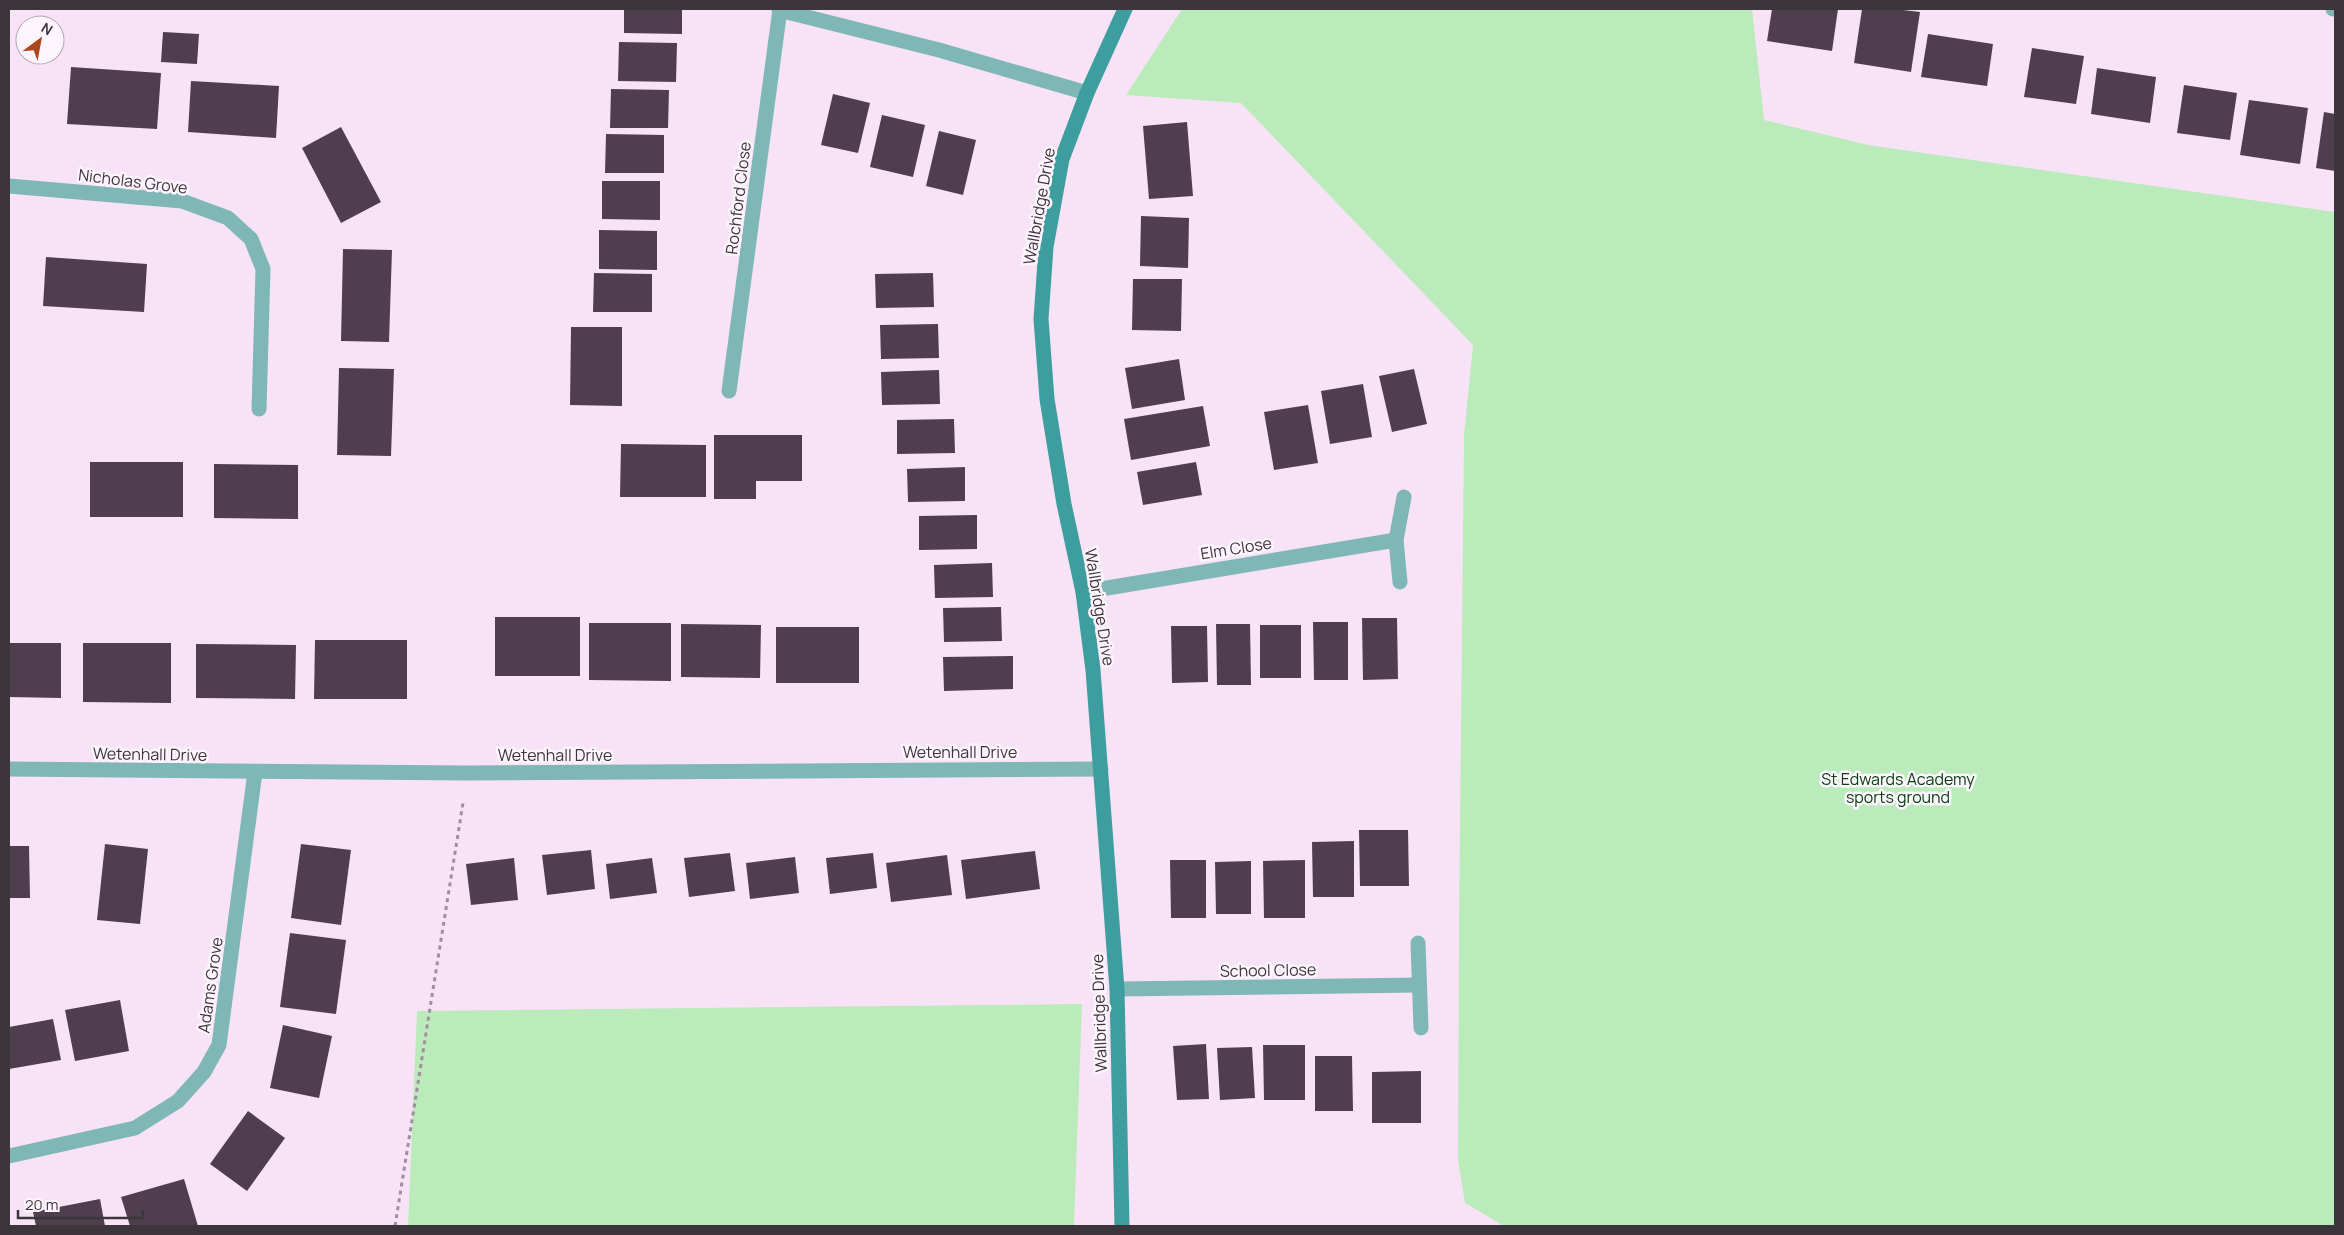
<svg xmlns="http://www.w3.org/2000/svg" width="2344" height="1235" font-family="Manrope,sans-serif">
	<rect width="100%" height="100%" fill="#f8e3f6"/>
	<g fill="#bbebba">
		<polygon points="1182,9 1752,9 1764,120 1868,145 2335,212 2335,1226 1504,1226 1465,1203 1458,1160 1459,927 1464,435 1473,345 1241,103 1126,95"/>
		<polygon points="1082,1004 1074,1226 408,1226 417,1011"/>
	</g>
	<g fill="#4f3e4e">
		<polygon points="624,9 682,9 682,34 624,33"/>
		<polygon points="1772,9 1838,9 1832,51 1767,41"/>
		<polygon points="1862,9 1895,9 1920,12 1911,72 1854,63"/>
		<polygon points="163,32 199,34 197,64 161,62"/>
		<polygon points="1928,34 1993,44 1987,86 1921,77"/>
		<polygon points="619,42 677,43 676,82 618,81"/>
		<polygon points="2032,48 2084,56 2076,104 2024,97"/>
		<polygon points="71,67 161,73 157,129 67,124"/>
		<polygon points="2097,68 2156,77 2150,123 2091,114"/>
		<polygon points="191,81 279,86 276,138 188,132"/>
		<polygon points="2184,85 2237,93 2230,140 2177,133"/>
		<polygon points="611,89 669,90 668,128 610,128"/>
		<polygon points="833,94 870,103 858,153 821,145"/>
		<polygon points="2249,100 2308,108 2300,164 2240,155"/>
		<polygon points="2324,112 2335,114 2335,171 2316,168"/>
		<polygon points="882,115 925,125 913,177 870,167"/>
		<polygon points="1187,122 1193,196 1149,199 1143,126"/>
		<polygon points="341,127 381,202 341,223 302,148"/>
		<polygon points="939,131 976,140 963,195 926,186"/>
		<polygon points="606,134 664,135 664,173 605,173"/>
		<polygon points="602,181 660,181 660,220 602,219"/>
		<polygon points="1141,216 1189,218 1188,268 1140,266"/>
		<polygon points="599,230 657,231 657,270 599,269"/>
		<polygon points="343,249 392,250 389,342 341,341"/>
		<polygon points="46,257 147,264 144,312 43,306"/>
		<polygon points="594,273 652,274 652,312 593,312"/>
		<polygon points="933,273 934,307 876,308 875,274"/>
		<polygon points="1133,279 1182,279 1181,331 1132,330"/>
		<polygon points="938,324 939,358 881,359 880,325"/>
		<polygon points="571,327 622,327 622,406 570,405"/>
		<polygon points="1179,359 1185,400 1132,409 1125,368"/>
		<polygon points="339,368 394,369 391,456 337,455"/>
		<polygon points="1414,369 1427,424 1392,432 1379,376"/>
		<polygon points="939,370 940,404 882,405 881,372"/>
		<polygon points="1363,384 1372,437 1330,444 1321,391"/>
		<polygon points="1308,405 1318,463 1274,470 1264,412"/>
		<polygon points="1203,406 1210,446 1131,460 1124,419"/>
		<polygon points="954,419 955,453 897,454 897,420"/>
		<polygon points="714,435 802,435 802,481 756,481 756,499 714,499"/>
		<polygon points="621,444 706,445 706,497 620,497"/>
		<rect x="90" y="462" width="93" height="55"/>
		<polygon points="1196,462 1202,495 1143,505 1137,472"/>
		<polygon points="214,464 298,465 298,519 214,518"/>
		<polygon points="965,467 965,501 908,502 907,469"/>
		<polygon points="977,515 977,549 919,550 919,516"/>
		<polygon points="992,563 993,597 935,598 934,565"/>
		<polygon points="1001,607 1002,641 944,642 943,608"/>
		<rect x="495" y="617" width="85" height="59"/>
		<polygon points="1362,618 1397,618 1398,679 1363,680"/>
		<polygon points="1313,622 1348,622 1348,680 1314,680"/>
		<polygon points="589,623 671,623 671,681 589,680"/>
		<polygon points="681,624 761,625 760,678 681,677"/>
		<polygon points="1216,624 1250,624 1251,685 1217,685"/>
		<rect x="1260" y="625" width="41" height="53"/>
		<polygon points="1171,626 1207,626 1208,682 1172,683"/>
		<rect x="776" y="627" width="83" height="56"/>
		<polygon points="315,640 407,640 407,699 314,699"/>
		<polygon points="9,643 61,643 61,698 9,697"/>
		<polygon points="83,643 171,643 171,703 83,702"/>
		<polygon points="196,644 296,645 295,699 196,698"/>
		<polygon points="1013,656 1013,689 944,691 943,657"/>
		<polygon points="1359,830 1408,830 1409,886 1360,886"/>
		<polygon points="1354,841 1354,897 1313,897 1312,842"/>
		<polygon points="105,844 148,849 140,924 97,920"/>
		<polygon points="301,844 351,850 341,925 291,918"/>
		<polygon points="9,846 29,846 30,898 9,898"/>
		<polygon points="591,850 595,889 547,895 542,855"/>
		<polygon points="1035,851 1040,889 966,899 961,860"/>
		<polygon points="730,853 735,891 689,897 684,858"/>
		<polygon points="873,853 877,888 830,894 826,858"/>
		<polygon points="947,855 952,895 891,902 886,863"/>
		<polygon points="795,857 799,893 750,899 746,863"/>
		<polygon points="514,858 518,900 471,905 466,864"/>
		<polygon points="652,858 657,893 610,899 606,864"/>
		<polygon points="1170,860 1206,860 1206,918 1171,918"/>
		<polygon points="1305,860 1305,918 1264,918 1263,861"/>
		<polygon points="1251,861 1251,914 1216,914 1215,862"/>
		<polygon points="290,933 346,940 336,1014 280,1007"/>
		<polygon points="120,1000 129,1051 75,1061 65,1010"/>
		<polygon points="53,1019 61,1060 9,1069 9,1027"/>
		<polygon points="283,1025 332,1036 319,1098 270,1088"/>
		<polygon points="1206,1044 1209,1099 1177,1100 1173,1046"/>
		<polygon points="1263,1045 1305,1045 1305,1100 1264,1100"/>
		<polygon points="1252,1047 1255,1098 1220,1100 1217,1048"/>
		<polygon points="1315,1056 1352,1056 1353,1111 1315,1111"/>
		<polygon points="1421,1071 1421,1123 1372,1123 1372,1072"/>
		<polygon points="248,1111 285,1138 247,1191 210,1164"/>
		<polygon points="184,1179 198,1226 130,1226 121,1197"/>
		<polygon points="100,1199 105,1226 36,1226 33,1212"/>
	</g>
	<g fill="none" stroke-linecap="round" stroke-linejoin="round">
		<polyline stroke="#9e8f9d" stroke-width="3" stroke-dasharray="4 4" stroke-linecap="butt" points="395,1226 463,803"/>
		<g stroke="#7fb7b7" stroke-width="15">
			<polyline points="2333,9 2335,9"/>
			<polyline points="779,10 939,50 1087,93"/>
			<polyline points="9,186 182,201 228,218 251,239 263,269 259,409"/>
			<polyline points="729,391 780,9"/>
			<polyline points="1400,582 1396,540 1404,497"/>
			<polyline points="1083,592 1396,540"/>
			<polyline points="9,769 468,773 1101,769"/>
			<polyline points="1418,943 1421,1028"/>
			<polyline points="1117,989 1419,985"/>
			<polyline points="9,1156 135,1128 178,1101 204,1072 219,1045 255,772"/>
		</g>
		<polyline stroke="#3e9d9e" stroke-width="15" points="1122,1226 1117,989 1093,670 1083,592 1064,504 1047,399 1041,319 1046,247 1062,159 1087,93 1125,9"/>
	</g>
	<g text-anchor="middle" stroke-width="5" stroke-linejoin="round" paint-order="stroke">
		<g font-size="16" fill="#3d353c" stroke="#fdf5fd">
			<text transform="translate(133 181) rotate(7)" y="6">Nicholas Grove</text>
			<text transform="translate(738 198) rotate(-83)" y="6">Rochford Close</text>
			<text transform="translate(1039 206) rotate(-80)" y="6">Wallbridge Drive</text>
			<text transform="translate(1236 548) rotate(-9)" y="6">Elm Close</text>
			<text transform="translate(1100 607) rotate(81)" y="6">Wallbridge Drive</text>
			<text x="960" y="758">Wetenhall Drive</text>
			<text transform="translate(150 754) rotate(1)" y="6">Wetenhall Drive</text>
			<text x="555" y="761">Wetenhall Drive</text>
			<text transform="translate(1268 970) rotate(-1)" y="6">School Close</text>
			<text transform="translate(210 985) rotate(-82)" y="6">Adams Grove</text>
			<text transform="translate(1099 1013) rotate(-92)" y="6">Wallbridge Drive</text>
		</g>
		<g font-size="16" fill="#08400f" stroke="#fdf5fd">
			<text x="1898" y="785">St Edwards Academy<tspan x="1898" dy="18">sports ground</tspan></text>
		</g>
	</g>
	<rect width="2344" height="1235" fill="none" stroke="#3d353c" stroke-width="20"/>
	<g transform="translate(40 40) rotate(32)"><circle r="24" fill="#fdf5fd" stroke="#b0a8b0"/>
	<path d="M0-4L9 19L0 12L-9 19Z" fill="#ac461d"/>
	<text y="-8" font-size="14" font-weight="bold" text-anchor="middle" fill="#3d353c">N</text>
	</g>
	<path d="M18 1210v8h125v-8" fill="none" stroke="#3d353c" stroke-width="2.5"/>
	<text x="25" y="1210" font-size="15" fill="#3d353c" stroke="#fdf5fd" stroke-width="4" paint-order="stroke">20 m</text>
</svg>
